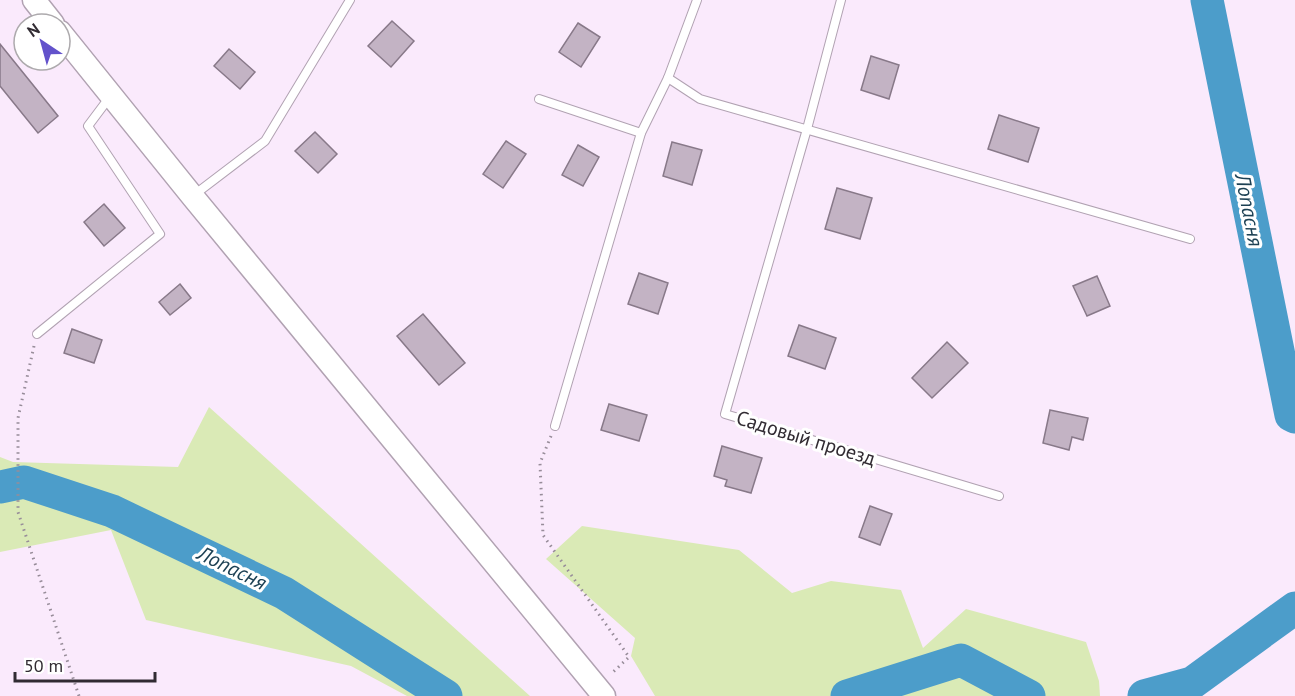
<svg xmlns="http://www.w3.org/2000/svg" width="1295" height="696" font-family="'PT Sans',sans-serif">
	<rect width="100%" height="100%" fill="#faeafc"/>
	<g fill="#daeab6">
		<polygon points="209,407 530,696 407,696 351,666 146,620 111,530 0,552 0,457 13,462 178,467"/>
		<polygon points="582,526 739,550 792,593 831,581 901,590 923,648 966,609 1086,642 1099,681 1100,696 655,696 631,656 635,638 546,559"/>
	</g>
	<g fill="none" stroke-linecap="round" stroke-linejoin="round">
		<g stroke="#4c9dca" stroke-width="33">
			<polyline points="1207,0 1291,415 1295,417"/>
			<polyline points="0,487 24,482 112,511 284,593 446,696"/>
			<polyline points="847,696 961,660 1029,696"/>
			<polyline points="1144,696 1192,683 1295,608"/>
		</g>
	</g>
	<g fill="#c3b3c4" stroke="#887989" stroke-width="1.5">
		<polygon points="392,21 414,41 391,67 368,46"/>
		<polygon points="578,23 600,37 581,67 559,52"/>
		<polygon points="0,44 58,116 38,133 0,86"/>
		<polygon points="229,49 255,72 240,89 214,66"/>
		<polygon points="871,56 899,65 889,99 861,90"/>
		<polygon points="999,115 1039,128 1028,162 988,149"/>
		<polygon points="315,132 337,154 318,173 295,151"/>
		<polygon points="506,141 526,154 503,188 483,174"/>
		<polygon points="672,142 702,150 692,185 663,176"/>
		<polygon points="578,145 599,157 583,186 562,175"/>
		<polygon points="837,188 872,198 860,239 825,229"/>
		<polygon points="104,204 125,228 104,246 84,222"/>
		<polygon points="639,273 668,283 658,314 628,304"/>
		<polygon points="1097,276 1110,306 1087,316 1073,286"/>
		<polygon points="180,284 191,298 170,315 159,302"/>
		<polygon points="423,314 465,363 439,385 397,336"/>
		<polygon points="799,325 836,338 825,369 788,356"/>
		<polygon points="72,329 102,340 94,363 64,353"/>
		<polygon points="947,342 968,363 932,398 912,378"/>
		<polygon points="609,404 647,415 639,441 601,430"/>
		<polygon points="1050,410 1088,418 1083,440 1072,437 1069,450 1043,443"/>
		<polygon points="722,446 762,458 751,493 725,486 727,480 714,476"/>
		<polygon points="870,506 892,514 880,545 859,537"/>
	</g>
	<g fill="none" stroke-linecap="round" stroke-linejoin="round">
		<g stroke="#b1a2b2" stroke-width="10">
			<g id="lane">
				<polyline points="841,0 807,129 725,414 999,496"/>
				<polyline points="668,78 700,99 1190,239"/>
				<polyline points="539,99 641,133"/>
				<polyline points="194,195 265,141 350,0"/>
				<polyline points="37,334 160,234 88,126 109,98"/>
				<polyline points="555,426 641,133 668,78 697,0"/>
			</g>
		</g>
		<g stroke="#b1a2b2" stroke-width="25">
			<g id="secondary">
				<polyline points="34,0 53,24"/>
				<polyline points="60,32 193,197 604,696"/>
			</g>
		</g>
		<g stroke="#978c99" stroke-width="3" stroke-dasharray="1.5 4.5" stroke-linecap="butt">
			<polyline points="34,346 18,418 18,512 79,696"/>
			<polyline points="551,436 540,463 543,535 629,657 611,674"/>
		</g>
		<use href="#lane" stroke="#fff" stroke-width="8"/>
		<use href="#secondary" stroke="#fff" stroke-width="22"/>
	</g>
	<g text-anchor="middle" stroke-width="6" stroke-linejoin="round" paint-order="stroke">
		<g font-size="20" fill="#312b32" stroke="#fff">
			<text transform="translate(806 438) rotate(17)" y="7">Садовый проезд</text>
		</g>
		<g font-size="21" font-style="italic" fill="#1d4154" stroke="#fff">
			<text transform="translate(1249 210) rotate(79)" y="7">Лопасня</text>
			<text transform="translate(232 568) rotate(26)" y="7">Лопасня</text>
		</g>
	</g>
	<g transform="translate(42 42) rotate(324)"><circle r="28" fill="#ffffff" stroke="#adaaad" stroke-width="1.5"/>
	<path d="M0-4.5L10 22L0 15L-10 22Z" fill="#6352cb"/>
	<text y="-9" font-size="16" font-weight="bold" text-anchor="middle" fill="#312b32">N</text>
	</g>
	<path d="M15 672v9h140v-9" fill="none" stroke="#312b32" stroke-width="3"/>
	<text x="24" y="672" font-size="18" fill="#312b32" stroke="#ffffff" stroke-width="4.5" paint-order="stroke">50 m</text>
</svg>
